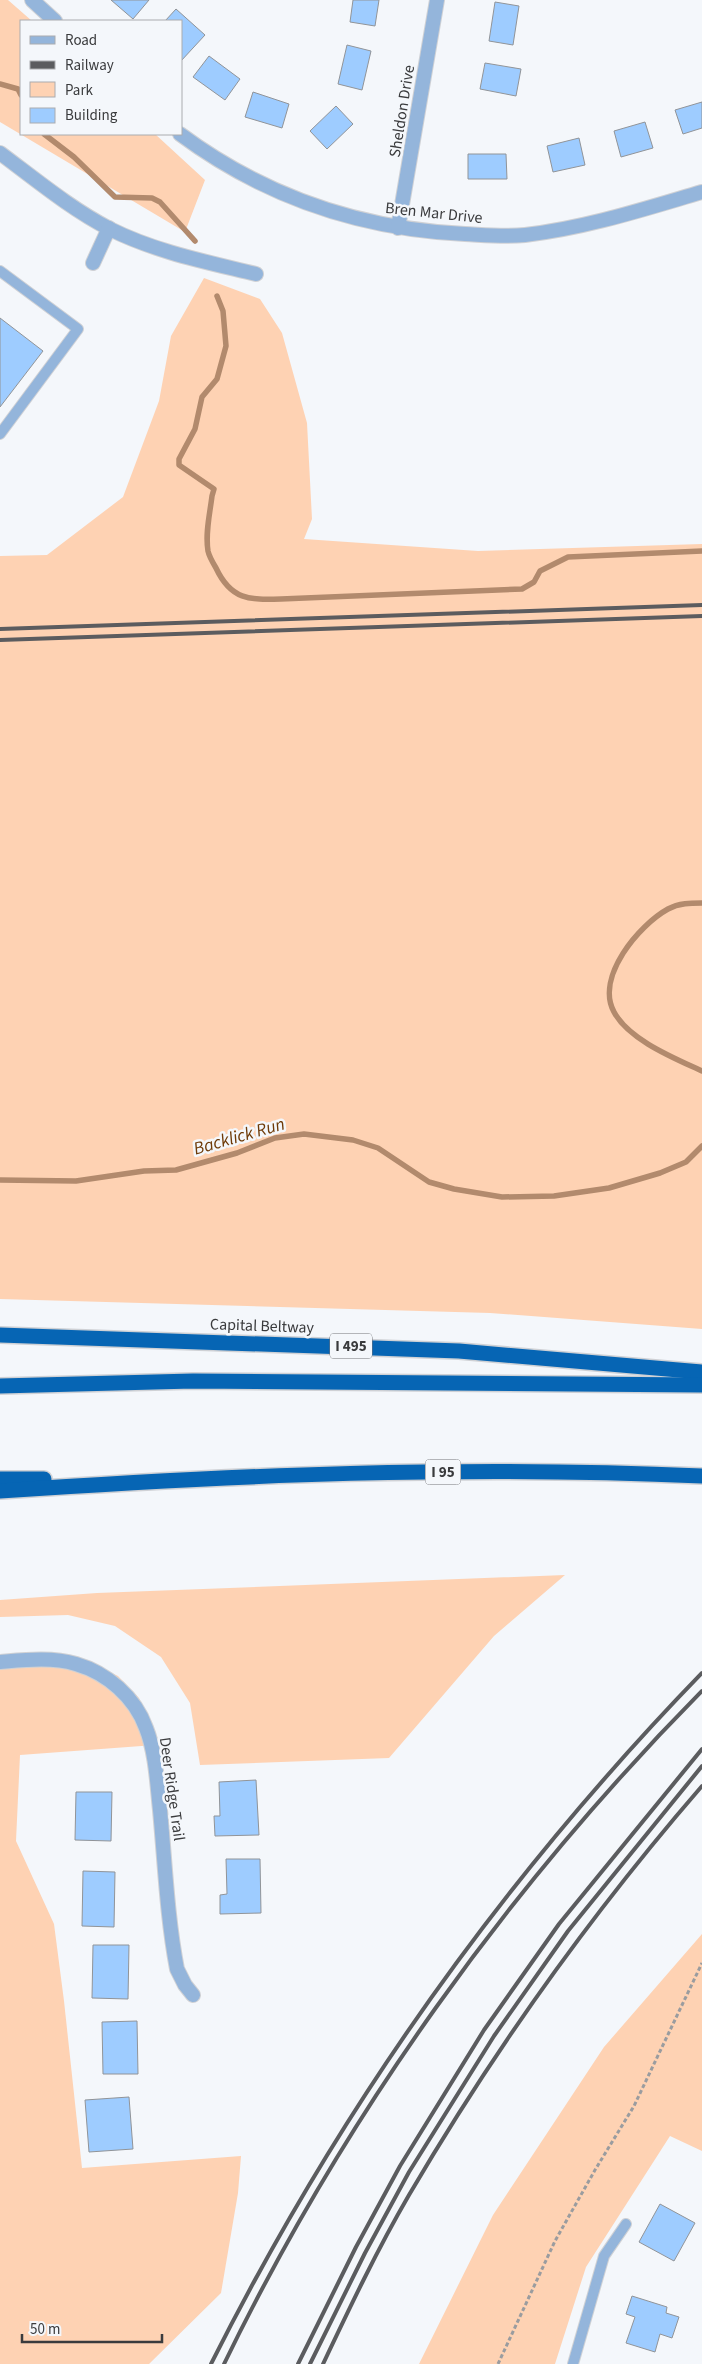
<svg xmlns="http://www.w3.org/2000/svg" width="702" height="2364" font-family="'Source Sans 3',sans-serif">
	<rect width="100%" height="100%" fill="#f4f7fb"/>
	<g fill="#fed2b3">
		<polygon points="0,0 8,0 32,21 21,21 21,134 155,134 205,180 185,232 0,122"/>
		<polygon points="204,278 260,299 282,333 307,423 312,519 304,539 478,551 702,544 702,1329 490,1313 0,1299 0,556 47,555 123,497 159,401 171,336"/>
		<polygon points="565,1575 494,1636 389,1758 200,1765 190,1703 161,1657 115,1626 68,1615 0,1617 0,1600 97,1593"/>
		<polygon points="0,1660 91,1663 118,1676 139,1698 154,1734 155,1745 20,1755 16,1841 54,1924 64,2001 82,2168 241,2156 238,2193 221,2293 149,2364 0,2364"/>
		<polygon points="702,1934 702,2151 670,2136 586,2267 555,2364 419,2364 493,2215 604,2047"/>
	</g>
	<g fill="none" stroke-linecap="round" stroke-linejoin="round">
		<g stroke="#b28a6d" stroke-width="5.5">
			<polyline points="0,84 18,89 21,95"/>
			<polyline points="44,134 74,157 115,197 152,198 160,202 195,241"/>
			<path d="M217,296l6,15 3,35 -9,33 -15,18 -7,32 -16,30v6l35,24 -2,7c-2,17 -7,37 -4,55 1,5 5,12 8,17 15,32 33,32 65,31l241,-10 12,-7 6,-11 28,-14 134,-6"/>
			<path d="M702,903c-11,0 -23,0 -34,6 -29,16 -73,68 -54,103 15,28 60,46 88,59"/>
			<polyline points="0,1180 76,1181 144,1171 176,1170 237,1153 275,1138 304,1134 353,1140 378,1148 429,1182 454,1189 502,1197 554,1196 609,1188 660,1173 686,1162 702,1146"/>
		</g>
	</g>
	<g fill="#9eccff" stroke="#919498">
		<polygon points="111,0 149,0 133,19"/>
		<polygon points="353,0 379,0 375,26 350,22"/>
		<polygon points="495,2 519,6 513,45 489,41"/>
		<polygon points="176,9 205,35 181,61 181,21 165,21"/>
		<polygon points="347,45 371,51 362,90 338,84"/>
		<polygon points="209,56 240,79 225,100 193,77"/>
		<polygon points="485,63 521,69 516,96 480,89"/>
		<polygon points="253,92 289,104 282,128 245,117"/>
		<polygon points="702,102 702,128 683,134 675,110"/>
		<polygon points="336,106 353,124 327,149 310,131"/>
		<polygon points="645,122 653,148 621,157 614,131"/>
		<polygon points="579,138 585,165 553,172 547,146"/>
		<polygon points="468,154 506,154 507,179 468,179"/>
		<polygon points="0,318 43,351 0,407"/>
		<polygon points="256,1780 259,1835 215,1836 214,1816 220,1816 219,1782"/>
		<polygon points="76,1792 112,1792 111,1841 75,1840"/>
		<polygon points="226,1859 260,1859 261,1913 220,1914 220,1895 227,1894"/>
		<polygon points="83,1871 115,1872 114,1927 82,1926"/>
		<polygon points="93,1945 129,1945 128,1999 92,1998"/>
		<polygon points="137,2021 138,2074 103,2074 102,2022"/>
		<polygon points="129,2097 133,2149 89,2152 85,2100"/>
		<polygon points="660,2204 695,2223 674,2261 639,2242"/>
		<polygon points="632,2296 667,2307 666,2313 679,2317 672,2338 660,2334 655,2352 626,2343 635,2317 626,2314"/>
	</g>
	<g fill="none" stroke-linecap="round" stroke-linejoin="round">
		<g stroke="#cfd1d5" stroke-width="12">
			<g id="service">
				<polyline points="0,271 78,329 0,434"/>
				<polyline points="573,2364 604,2256 626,2224"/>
			</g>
		</g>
		<g stroke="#cfd1d5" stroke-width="16">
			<g id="minor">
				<polyline points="32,0 55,21"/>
				<path d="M180,134c85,63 179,95 285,100 20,1 40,3 60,1 61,-7 119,-26 177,-43"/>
				<path d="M0,153c35,26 71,56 110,76 46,23 97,33 146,45"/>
				<polyline points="398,228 437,0"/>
				<polyline points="93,263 109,228"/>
				<path d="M0,1662c25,-2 52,-5 76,2 31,9 59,33 70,64 10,25 11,55 14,82 5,53 7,107 17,159l8,16 8,10"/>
			</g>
		</g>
		<g stroke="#cfd1d5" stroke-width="18">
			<g id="motorway">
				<polyline points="0,1335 459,1351 702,1372"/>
				<polyline points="0,1386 193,1381 702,1385"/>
				<polyline points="0,1479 44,1479"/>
				<path d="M0,1491c233,-16 468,-26 702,-15"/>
			</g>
		</g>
		<polyline stroke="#9a9c9f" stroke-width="3" stroke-dasharray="4 2.5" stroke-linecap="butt" points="498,2364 555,2241 595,2170 634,2106 702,1963"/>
		<use href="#service" stroke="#94b5db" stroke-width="10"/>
		<use href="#minor" stroke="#94b5db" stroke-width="14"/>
		<use href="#motorway" stroke="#0665b4" stroke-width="15"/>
		<g stroke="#5b5c5f" stroke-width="4">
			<polyline points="0,629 702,605"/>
			<polyline points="0,640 702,616"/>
			<path d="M211,2364c128,-255 292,-486 491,-691"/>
			<path d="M224,2364c120,-247 285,-478 478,-673"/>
			<polyline points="298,2364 356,2247 400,2166 484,2030 559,1924 702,1749"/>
			<polyline points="310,2364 365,2253 409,2172 494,2036 568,1931 702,1766"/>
			<path d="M323,2364c27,-57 54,-114 86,-169 85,-145 182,-281 293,-409"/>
		</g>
	</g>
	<g text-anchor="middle" stroke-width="5" stroke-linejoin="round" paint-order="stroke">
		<g fill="#f4f7fb" stroke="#727376" stroke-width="1">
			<rect x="330" y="1333.5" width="42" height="25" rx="4"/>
			<rect x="425.5" y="1459.5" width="35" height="25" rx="4"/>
		</g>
		<g font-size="15" font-weight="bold" fill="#3a3b3d">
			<text x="351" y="1351">I 495</text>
			<text x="443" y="1477">I 95</text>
		</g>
		<g font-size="16" fill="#3a3b3d" stroke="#f4f7fb">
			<text transform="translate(401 111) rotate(-81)" y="6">Sheldon Drive</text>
			<text transform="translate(434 212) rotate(6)" y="6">Bren Mar Drive</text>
			<text transform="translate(262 1325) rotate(2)" y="6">Capital Beltway</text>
			<text transform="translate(173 1789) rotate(82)" y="6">Deer Ridge Trail</text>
		</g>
		<g font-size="18" font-style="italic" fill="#6e3a07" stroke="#f4f7fb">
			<text transform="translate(239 1136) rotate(-16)" y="6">Backlick Run</text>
		</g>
	</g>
	<rect x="20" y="20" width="162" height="115" fill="#f4f7fb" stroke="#aaacaf"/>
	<rect x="30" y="36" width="25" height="8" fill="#94b5db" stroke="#aaacaf"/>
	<text x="65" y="45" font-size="15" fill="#3a3b3d">Road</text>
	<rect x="30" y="61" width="25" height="8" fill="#5b5c5f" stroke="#aaacaf"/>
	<text x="65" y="70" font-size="15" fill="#3a3b3d">Railway</text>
	<rect x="30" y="82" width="25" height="15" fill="#fed2b3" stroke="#aaacaf"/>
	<text x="65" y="95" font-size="15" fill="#3a3b3d">Park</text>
	<rect x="30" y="108" width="25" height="15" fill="#9eccff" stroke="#aaacaf"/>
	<text x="65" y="120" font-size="15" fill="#3a3b3d">Building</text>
	<path d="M22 2334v8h140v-8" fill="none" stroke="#3a3b3d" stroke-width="2.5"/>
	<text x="30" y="2334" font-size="15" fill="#3a3b3d" stroke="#f4f7fb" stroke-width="4" paint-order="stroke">50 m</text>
</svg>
